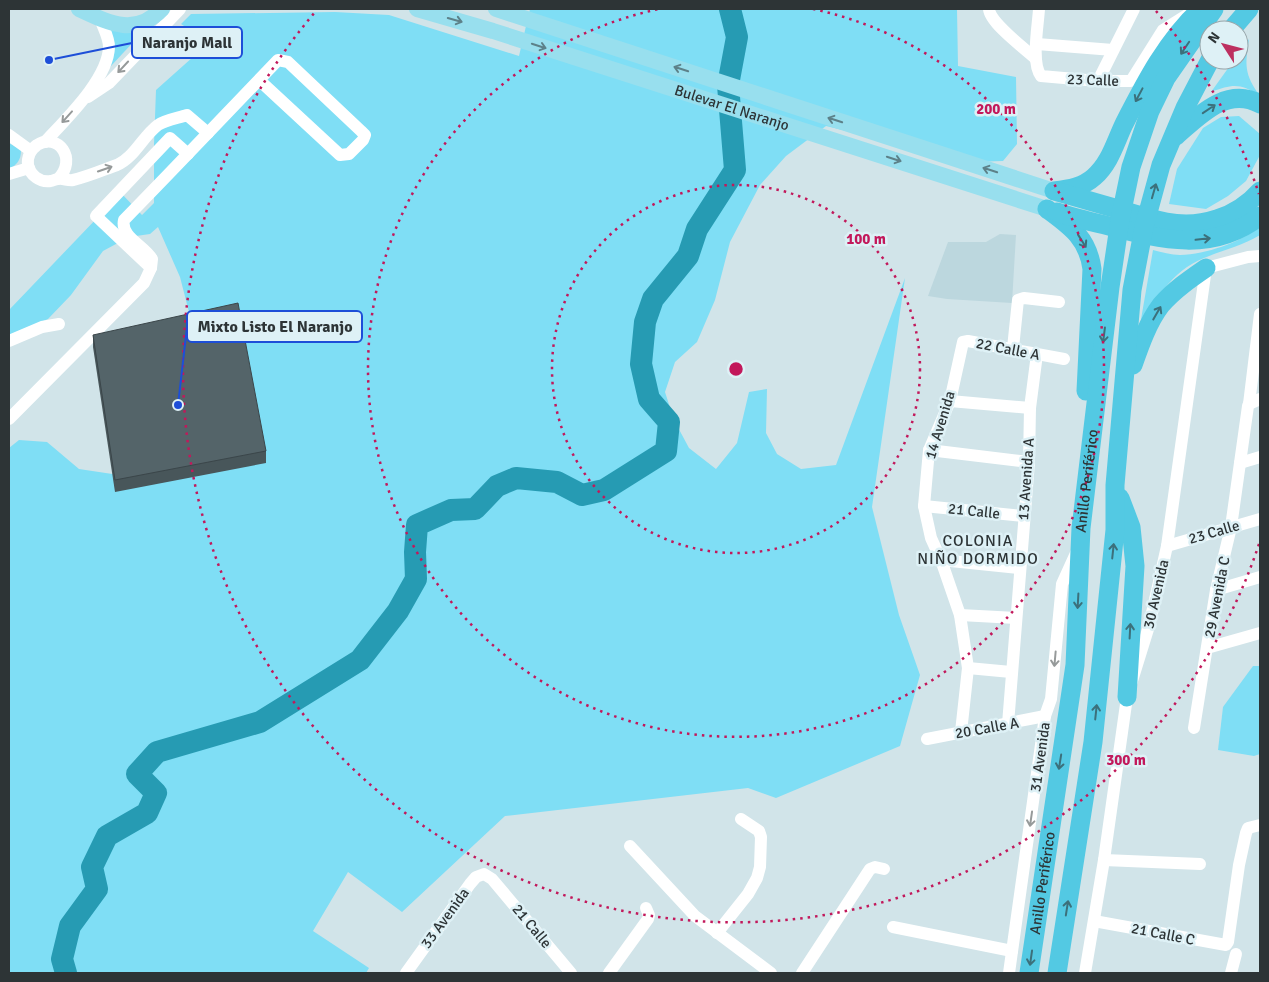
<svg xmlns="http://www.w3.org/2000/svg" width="1269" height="982" font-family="Signika,sans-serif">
	<rect width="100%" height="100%" fill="#d1e4e9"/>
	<polygon fill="#bcd7de" points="1000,234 1016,235 1012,303 947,299 928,296 948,242 986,242"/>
	<g fill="#7fdef5">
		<polygon points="530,9 957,9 958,66 1016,77 1017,144 1003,161 973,162 826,126 786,156 760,185 730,242 715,300 697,342 675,362 665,392 674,420 689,448 716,469 737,443 749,392 767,389 766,433 777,454 801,469 836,465 905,278 872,507 899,615 920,675 900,746 776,798 748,788 505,816 402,912 348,872 313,931 369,968 366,973 9,973 9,448 19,440 47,442 79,469 119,475 190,316 180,277 158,227 150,234 129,237 103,251 71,295 48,319 9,335 9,310 121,193 142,215 154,203 154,144 156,90 212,40 197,34 181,24 191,14 335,12 389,15 519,56"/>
		<polygon points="153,21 110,67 110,32 114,27"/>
		<path d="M1249,39c-4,26 -5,35 11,57 -20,-13 -27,-12 -49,-4l23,-32h5v-7z"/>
		<polygon points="1239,116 1260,134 1260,155 1246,181 1228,196 1206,209 1169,204 1177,169 1203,128 1221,117"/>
		<path d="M9,143l12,7c0,10 -4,15 -12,19z"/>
		<path d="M1260,227v8c-18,11 -37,15 -56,23 -33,13 -50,43 -65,73l14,-81c9,2 18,5 27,5 27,-1 58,-12 80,-28z"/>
		<polygon points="1253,666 1260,666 1260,754 1254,756 1218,750 1223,707"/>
	</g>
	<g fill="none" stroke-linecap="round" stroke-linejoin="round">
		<polyline stroke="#269bb3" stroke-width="22" points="66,973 62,959 70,926 97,889 92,867 107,836 147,813 156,793 137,774 157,752 260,722 360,660 398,611 416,579 415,552 417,525 451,510 475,509 497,486 516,478 557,482 582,495 604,490 666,451 669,422 649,399 641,364 645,322 653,299 688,256 697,229 735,170 728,85 737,37 730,9"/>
		<g stroke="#fff" stroke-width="12">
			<path d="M989,9c1,14 35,39 46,49"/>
			<path d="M1039,9c-1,17 -8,54 2,67l57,5h33l32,-51 27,-17"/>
			<polyline points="1037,44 1113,50"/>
			<polyline points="1098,81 1134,9"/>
			<polyline points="88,97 109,83 180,9"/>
			<polyline points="9,135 31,151"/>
			<path d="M45,142c21,-23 63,-63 64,-95 0,-10 -6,-19 -9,-29"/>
			<polyline points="9,174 29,168"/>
			<path d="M58,179c20,-20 0,-47 -21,-34 -7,5 -10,13 -9,20 2,10 12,18 23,16 2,0 4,-2 7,-2 5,-1 10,2 15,1 14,-3 30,-10 44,-15 17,-7 26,-29 41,-40 7,-5 20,-7 29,-10l21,18"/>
			<polyline points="151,268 96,216 170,138 188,154"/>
			<polyline points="9,341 42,327 59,324"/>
			<polyline points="1013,348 1018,300 1024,298 1059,302"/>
			<polyline points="950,401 1030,408"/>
			<polyline points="1249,404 1260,314"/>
			<path d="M9,419l135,-136 7,-15 1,-9c-7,-13 -32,-22 -28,-39 52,-53 103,-107 154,-160l10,2 73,69 4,4 -2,5 -14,14 -9,1 -81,-75"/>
			<polyline points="929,450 1029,462"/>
			<polyline points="1240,463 1260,457"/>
			<polyline points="924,506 1023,516"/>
			<polyline points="1167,546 1260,519"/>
			<polyline points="941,560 1019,568"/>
			<polyline points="1216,590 1260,577"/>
			<polyline points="960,615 1016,618"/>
			<polyline points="1207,648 1260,633"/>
			<polyline points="968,668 1011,672"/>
			<polyline points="1008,724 1029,462 1030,408 1037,354"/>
			<polyline points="1194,728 1216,590 1231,527 1248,406 1249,404 1260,399"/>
			<polyline points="961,732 968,668 960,615 941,560 931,538 924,506 929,450 950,401 963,342 968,341 1064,359"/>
			<polyline points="927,739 1045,716"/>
			<polyline points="630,846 695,916 771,973"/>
			<polyline points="1104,860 1200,864"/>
			<polyline points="1094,921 1226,945 1228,942 1239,865 1246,833 1248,828 1260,825"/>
			<polyline points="893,927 1012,951"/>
			<polyline points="717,933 748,894 757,878 760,867 761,837 759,831 741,819"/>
			<polyline points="406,973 470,884 476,877 484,874 492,879 571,973"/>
			<polyline points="609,973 648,919 649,915 646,908"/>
			<polyline points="802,973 870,869 875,867 884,869"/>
			<polyline points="1009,973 1045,716 1051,699 1062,584 1077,551"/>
			<polyline points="1085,973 1104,860 1127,697 1149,626 1167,546 1206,268 1248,257 1260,256"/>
			<polyline points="1231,973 1236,954"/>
		</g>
		<g stroke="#98dfee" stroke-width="16">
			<path d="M79,9c30,14 56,28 83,0"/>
			<path id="s1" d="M417,9l76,22 554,178"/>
			<polyline points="496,9 1054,191"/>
		</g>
		<g stroke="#53c9e3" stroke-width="19">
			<polyline points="1231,30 1249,9"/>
			<path d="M1176,136c24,-21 51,-50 84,-32"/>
			<path d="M1054,191c15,-2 29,-4 40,-14 16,-14 21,-34 30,-53 21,-41 43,-84 77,-115"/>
			<path d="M1058,192c22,6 45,13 67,19 13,4 27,8 41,11 35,7 71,-5 94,-31"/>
			<path d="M1047,209c23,17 41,29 45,60l-6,122"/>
			<path d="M1057,212c17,6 35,10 52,14 53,14 104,27 151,-10"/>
			<path d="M1133,365c7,-20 15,-43 28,-60 13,-15 29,-26 45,-37"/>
			<polyline points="1120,498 1131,527 1135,566 1127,697"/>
			<path id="s2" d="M1029,973l46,-308 6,-137 29,-241 10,-67 11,-53 19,-56 16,-33 48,-69"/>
			<polyline points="1057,973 1093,742 1115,530 1115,485 1132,290 1144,227 1161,165 1185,108 1210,60"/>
		</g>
	</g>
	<polygon fill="#48565a" points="93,335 266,451 266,463 115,492 93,347"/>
	<polygon fill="#546469" stroke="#3b464a" points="238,303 266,451 115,480 93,335"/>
	<defs><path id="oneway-shaft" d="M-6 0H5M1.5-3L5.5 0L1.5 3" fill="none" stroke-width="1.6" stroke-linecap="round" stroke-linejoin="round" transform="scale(1.25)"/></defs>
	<g stroke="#5d8189">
		<use href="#oneway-shaft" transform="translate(455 20) rotate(16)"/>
		<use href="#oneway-shaft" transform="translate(539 46) rotate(18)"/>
		<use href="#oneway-shaft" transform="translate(681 69) rotate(-162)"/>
		<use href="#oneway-shaft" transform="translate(835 120) rotate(-162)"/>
		<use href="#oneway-shaft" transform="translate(894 159) rotate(18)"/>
		<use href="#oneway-shaft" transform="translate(990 170) rotate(-162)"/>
	</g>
	<g stroke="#3c707b">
		<use href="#oneway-shaft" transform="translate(1185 48) rotate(124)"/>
		<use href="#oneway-shaft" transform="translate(1139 95) rotate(118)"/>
		<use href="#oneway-shaft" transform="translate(1209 109) rotate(-34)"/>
		<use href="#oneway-shaft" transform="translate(1154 191) rotate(-74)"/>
		<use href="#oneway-shaft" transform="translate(1203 239) rotate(-6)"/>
		<use href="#oneway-shaft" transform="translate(1082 241) rotate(58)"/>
		<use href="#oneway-shaft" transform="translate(1157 313) rotate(-60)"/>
		<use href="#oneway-shaft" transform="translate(1104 335) rotate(97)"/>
		<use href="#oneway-shaft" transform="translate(1113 551) rotate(-84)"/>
		<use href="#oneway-shaft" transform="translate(1078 601) rotate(93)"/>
		<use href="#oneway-shaft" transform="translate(1130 631) rotate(-87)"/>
		<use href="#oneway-shaft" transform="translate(1096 712) rotate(-84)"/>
		<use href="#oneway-shaft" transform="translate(1060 762) rotate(99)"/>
		<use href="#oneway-shaft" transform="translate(1067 908) rotate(-81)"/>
		<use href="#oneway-shaft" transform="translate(1031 958) rotate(98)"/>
	</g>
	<g stroke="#969a9a">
		<use href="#oneway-shaft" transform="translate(123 67) rotate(133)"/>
		<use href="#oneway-shaft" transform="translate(67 117) rotate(132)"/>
		<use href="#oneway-shaft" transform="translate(105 169) rotate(-19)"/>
		<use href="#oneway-shaft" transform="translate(1055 659) rotate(95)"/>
		<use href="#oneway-shaft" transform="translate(1031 819) rotate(98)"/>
	</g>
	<g fill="none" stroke="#c2185b" stroke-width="2.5" stroke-dasharray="2.5 5">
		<circle cx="736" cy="369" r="184"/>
		<path d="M813 9A368 368 0 1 1 659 9"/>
		<path d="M1259 544A552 552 0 1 1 316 11M1156 11A552 552 0 0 1 1259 194"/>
	</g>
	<g text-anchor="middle" stroke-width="5" stroke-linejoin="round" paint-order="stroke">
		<g font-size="15" fill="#2d3436" stroke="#def1f6">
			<text transform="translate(1093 80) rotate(2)" y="5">23 Calle</text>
			<text dy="5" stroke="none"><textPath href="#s1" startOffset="330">Bulevar El Naranjo</textPath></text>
			<text transform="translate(1008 349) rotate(11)" y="5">22 Calle A</text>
			<text transform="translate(940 425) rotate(-73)" y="5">14 Avenida</text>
			<text transform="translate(1026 479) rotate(-86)" y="5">13 Avenida A</text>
			<text dy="5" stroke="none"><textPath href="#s2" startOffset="496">Anillo Periférico</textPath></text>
			<text transform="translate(974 511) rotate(6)" y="5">21 Calle</text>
			<text transform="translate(1214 532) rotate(-16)" y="5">23 Calle</text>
			<text transform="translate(1156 594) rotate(-77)" y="5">30 Avenida</text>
			<text transform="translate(1217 597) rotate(-79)" y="5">29 Avenida C</text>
			<text transform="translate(987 728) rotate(-10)" y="5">20 Calle A</text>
			<text transform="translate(1040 757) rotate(-82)" y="5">31 Avenida</text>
			<text dy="5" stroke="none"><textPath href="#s2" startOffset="91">Anillo Periférico</textPath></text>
			<text transform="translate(445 918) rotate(-54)" y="5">33 Avenida</text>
			<text transform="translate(532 926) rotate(50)" y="5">21 Calle</text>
			<text transform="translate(1163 934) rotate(11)" y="5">21 Calle C</text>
		</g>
		<g font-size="16" letter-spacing="1" fill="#2d3436" stroke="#def1f6">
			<text x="978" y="546">COLONIA<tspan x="978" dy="18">NIÑO DORMIDO</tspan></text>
		</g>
	</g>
	<circle cx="736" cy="369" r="8" fill="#c2185b" stroke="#def1f6" stroke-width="2.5"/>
	<g font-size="15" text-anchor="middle" font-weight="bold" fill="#c2185b" stroke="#def1f6" stroke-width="5" stroke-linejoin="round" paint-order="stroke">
		<text x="996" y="114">200 m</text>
		<text x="866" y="244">100 m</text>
		<text x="1126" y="765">300 m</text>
	</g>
	<path fill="none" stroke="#1d4ed8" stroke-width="2" d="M49 60L132 43M178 405L187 327"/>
	<g fill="#1d4ed8" stroke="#def1f6" stroke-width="2">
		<circle cx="49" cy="60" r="5"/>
		<circle cx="178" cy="405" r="5"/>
	</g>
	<g fill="#def1f6" stroke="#1d4ed8" stroke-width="2">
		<rect x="132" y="27" width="110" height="31" rx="5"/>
		<rect x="187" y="311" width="175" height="31" rx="5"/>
	</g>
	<g font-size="16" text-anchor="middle" font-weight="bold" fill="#2d3436">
		<text x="187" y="48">Naranjo Mall</text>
		<text x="275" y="332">Mixto Listo El Naranjo</text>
	</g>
	<rect width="1269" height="982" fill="none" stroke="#2d3436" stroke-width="20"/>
	<g transform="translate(1224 45) rotate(306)"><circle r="24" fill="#def1f6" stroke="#97a5a9"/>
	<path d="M0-4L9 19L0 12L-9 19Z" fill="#bd3060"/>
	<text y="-8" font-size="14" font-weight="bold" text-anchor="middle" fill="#2d3436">N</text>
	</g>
</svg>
